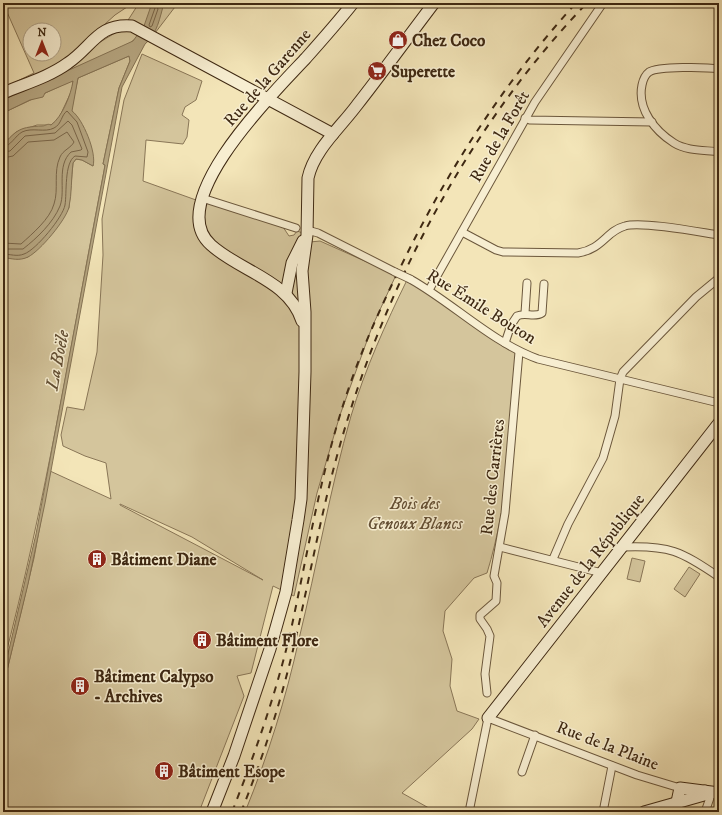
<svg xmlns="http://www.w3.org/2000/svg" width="722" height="815" font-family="'IM FELL DW Pica',serif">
	<rect width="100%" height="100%" fill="#f3e5b8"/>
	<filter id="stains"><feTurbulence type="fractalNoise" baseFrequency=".005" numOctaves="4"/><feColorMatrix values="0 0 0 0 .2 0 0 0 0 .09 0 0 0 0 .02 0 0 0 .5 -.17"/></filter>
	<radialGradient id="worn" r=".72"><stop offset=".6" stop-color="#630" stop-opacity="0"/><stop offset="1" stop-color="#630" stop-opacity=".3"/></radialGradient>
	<g fill="#d4c59c" stroke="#897657" fill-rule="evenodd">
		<path d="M3,3h130l-18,12 -42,38 24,-9 26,-16 16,-25h39l-26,34 -13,-1 -13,10 -123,54v-12l31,-15zM30,30h24v24h-24z"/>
		<path d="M142,54l60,27 -6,19 -11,7 -3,8 7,5 -2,17 -4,7 -37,-4 -3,41 53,19v4l12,-1 75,24 6,9 5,-1 3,-4 6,2 7,9 10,-1 76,34 -24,52 -32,88 -23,78 -23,103 -21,-10 -22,87 -14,3 7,20 -45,116h-196v-125l31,-129 16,-87 61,28 -5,-36 -21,-7 -22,-10 -2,-11 6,-28 17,3 13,-58 6,-97 -1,-36 22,-119zM120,504l72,33 71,43 -143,-75z"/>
		<path d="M129,56l1,5 -11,27 -16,76 2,1 -1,6c-32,165 -58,331 -101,494v-408l15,2 10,-2 23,-22 8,-11 10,-16 4,-45 3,-4 6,1 11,6c1,-5 0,-5 -1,-10 -3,-17 -8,-32 -21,-45l7,-33z"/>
		<polygon points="73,80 72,90 58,120 51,125 37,125 16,132 3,145 3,113"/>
		<path d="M407,280l112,72c-7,74 -10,149 -32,221l-13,5 -29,33 -2,20 9,28 -2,27 7,25 22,8 -7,10 -70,64 34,19h-191c23,-56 41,-114 54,-173 18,-74 31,-150 52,-223 14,-47 35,-93 56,-136z"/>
		<polygon points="632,558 645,561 640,582 627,579"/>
		<polygon points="689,567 700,574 685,597 674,589"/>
	</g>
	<path fill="#b5a580" stroke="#857354" d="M152,3h12c-4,14 -7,32 -19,41l-23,43 -77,416 -17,81 -25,103 1,-28 3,-1 29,-124 68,-363 1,-6 -2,-1 16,-76 11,-27 -1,-5 -51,22 -6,33c11,8 25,42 21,55l-11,-6 -6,-1 -3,4c-2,15 -1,30 -4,44 -3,13 -29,44 -41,50 -8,4 -17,2 -25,0v-112c14,-16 18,-18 39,-19 4,0 5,-3 9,-1 11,-8 20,-30 22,-44l-28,12 -2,4 -13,3 -27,13v-13l130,-59 11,-15z"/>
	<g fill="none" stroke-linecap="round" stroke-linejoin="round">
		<g stroke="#7a6649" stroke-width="1">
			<polygon points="157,7 158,9 152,26 150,27 149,25 155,8"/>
			<path d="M3,147c8,-1 12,-11 19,-15 10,-5 23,1 32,-4 8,-4 7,-13 13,-17l10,11 11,30 -1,5 -12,-1c-11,7 -8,37 -10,49 -2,12 -29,45 -41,49 -7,3 -14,0 -21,0"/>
			<path d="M3,152l7,-1 15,-15 30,-3 13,-12 4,4 10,24 -1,1 -10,2c-15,14 -5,38 -11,54 -7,17 -23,32 -37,43h-20"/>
			<path d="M3,158l10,-2 15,-14 26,-2 13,-8 7,10c-3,6 -11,8 -14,15 -7,15 -1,32 -6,47 -4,15 -22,30 -33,40l-18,-1"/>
		</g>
		<g stroke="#6b573c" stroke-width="9">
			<g id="street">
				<path d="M719,69c-12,-2 -61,-3 -70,3 -4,3 -6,8 -7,13 -5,24 13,46 32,58 13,8 30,7 45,9"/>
				<polyline points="525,118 530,120 652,122"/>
				<polyline points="202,198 296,228"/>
				<polyline points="307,230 318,233 395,272"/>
				<path d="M462,232l34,18 7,2 75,1c25,-4 28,-22 47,-27 17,-5 74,6 94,9"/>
				<path d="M410,279c43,24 81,63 128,80l181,44"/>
				<polyline points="429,290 535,102 603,3"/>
				<polyline points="525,313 527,283"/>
				<path d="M505,343l6,-18 6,-9c8,-4 18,2 25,-3l2,-29"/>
				<polyline points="500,547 602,573"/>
				<path d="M623,547c46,-2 58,4 96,30"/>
				<polyline points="553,559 568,524 603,458 615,416 620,379 623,372 696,297 719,278"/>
				<polyline points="487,693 485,674 490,636 487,629 480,619 480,615 496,601 497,583 494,576 505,513 519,352"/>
				<polyline points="522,772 535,735"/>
				<polyline points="469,812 488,718 637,775 680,788"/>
				<polyline points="603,812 612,766"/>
				<polyline points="705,812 712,792"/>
			</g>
		</g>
		<g stroke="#3e2812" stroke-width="13">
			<g id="secondary">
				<path d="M3,93c21,-9 46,-16 65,-30 24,-16 30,-40 64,-37l201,108"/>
				<polyline points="286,293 292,263 303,241"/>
				<path d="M302,321c-13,-41 -61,-49 -91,-76 -49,-43 66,-156 95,-187 16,-18 32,-36 47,-55"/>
				<polyline points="488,718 719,423"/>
				<polyline points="677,802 680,788 719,793"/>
				<path d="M212,812l22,-56 36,-107 16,-57 12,-72 3,-21 4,-127v-60l-3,-41 5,-36 1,-57c6,-28 32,-50 49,-73 26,-33 51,-68 77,-102"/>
				<polyline points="644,812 704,795 705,791"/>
			</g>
		</g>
		<use href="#street" stroke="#f7eed1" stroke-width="7"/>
		<use href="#secondary" stroke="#f7eed1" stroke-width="11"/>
		<g stroke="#3e2812" stroke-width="2" stroke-dasharray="7 7" stroke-linecap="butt">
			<path d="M232,812c24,-61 46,-124 60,-187 15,-70 27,-141 48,-210 16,-53 38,-103 63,-153 46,-94 102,-181 173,-259"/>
			<path d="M241,812c21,-52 39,-107 52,-162 16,-68 28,-138 47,-205 45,-160 131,-322 247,-442"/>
		</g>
		<g stroke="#6b573c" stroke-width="9" stroke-linecap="butt">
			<polyline id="street-bridge" points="395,272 410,279"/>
		</g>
		<use href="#street-bridge" stroke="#f7eed1" stroke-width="7"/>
	</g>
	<defs>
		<g id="shop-disc" transform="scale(1)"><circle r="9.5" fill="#8f2418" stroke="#f7eed1"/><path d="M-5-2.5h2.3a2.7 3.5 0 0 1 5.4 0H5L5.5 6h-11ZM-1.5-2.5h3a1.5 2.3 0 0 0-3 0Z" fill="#fff"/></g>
		<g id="supermarket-disc" transform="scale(1)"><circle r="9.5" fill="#8f2418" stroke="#f7eed1"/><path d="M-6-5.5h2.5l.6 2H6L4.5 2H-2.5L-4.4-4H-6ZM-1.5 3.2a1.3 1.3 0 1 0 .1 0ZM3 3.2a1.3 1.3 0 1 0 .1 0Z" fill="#fff"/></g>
		<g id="building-disc" transform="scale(1)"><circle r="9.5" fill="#8f2418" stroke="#f7eed1"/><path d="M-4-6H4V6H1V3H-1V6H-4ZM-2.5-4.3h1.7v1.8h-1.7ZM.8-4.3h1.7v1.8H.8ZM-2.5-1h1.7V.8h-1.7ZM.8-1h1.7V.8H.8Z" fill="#fff"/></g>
	</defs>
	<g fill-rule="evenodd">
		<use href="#shop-disc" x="398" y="40"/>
		<use href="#supermarket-disc" x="377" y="71"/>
		<use href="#building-disc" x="97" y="559"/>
		<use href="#building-disc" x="202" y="640"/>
		<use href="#building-disc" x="80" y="686"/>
		<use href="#building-disc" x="164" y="771"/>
	</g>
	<g text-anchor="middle" stroke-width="3" stroke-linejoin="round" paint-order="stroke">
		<g font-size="17" font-weight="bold" fill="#3e2812" stroke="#f7eed1" text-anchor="start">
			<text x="412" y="46">Chez Coco</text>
			<text x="391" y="77">Superette</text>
			<text x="111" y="565">Bâtiment Diane</text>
			<text x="216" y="646">Bâtiment Flore</text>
			<text x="94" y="682">Bâtiment Calypso<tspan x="94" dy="20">- Archives</tspan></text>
			<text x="178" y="777">Bâtiment Esope</text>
		</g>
		<g font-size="17" fill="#3e2812" stroke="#f7eed1">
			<text transform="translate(267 77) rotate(-49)" y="6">Rue de la Garenne</text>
			<text transform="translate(499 136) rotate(-60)" y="6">Rue de la Forêt</text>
			<text transform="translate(482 306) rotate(32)" y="6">Rue Émile Bouton</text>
			<text transform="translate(492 477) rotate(-84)" y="6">Rue des Carrières</text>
			<text transform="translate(590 560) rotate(-52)" y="6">Avenue de la République</text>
			<text transform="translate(608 745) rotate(21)" y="6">Rue de la Plaine</text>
		</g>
		<g font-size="17" font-style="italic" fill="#644f34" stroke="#f7eed1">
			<text x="415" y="509">Bois des<tspan x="415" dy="20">Genoux Blancs</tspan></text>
		</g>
		<g font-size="18" font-style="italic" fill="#624e33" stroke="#f7eed1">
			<text transform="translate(57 360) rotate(-79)" y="6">La Boële</text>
		</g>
	</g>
	<rect width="722" height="815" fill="none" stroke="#f3e5b8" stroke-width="16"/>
	<rect x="4" y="4" width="714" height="807" fill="none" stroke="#3e2812" stroke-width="2"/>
	<rect x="8" y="8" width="706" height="799" fill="none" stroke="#3e2812"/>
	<g transform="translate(42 42)"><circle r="19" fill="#f7eed1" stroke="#ad9f85"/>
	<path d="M0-3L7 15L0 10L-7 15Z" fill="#8f2418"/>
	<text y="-6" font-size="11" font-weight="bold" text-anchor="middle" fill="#3e2812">N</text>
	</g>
	<rect width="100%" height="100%" filter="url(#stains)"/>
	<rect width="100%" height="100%" fill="url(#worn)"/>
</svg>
